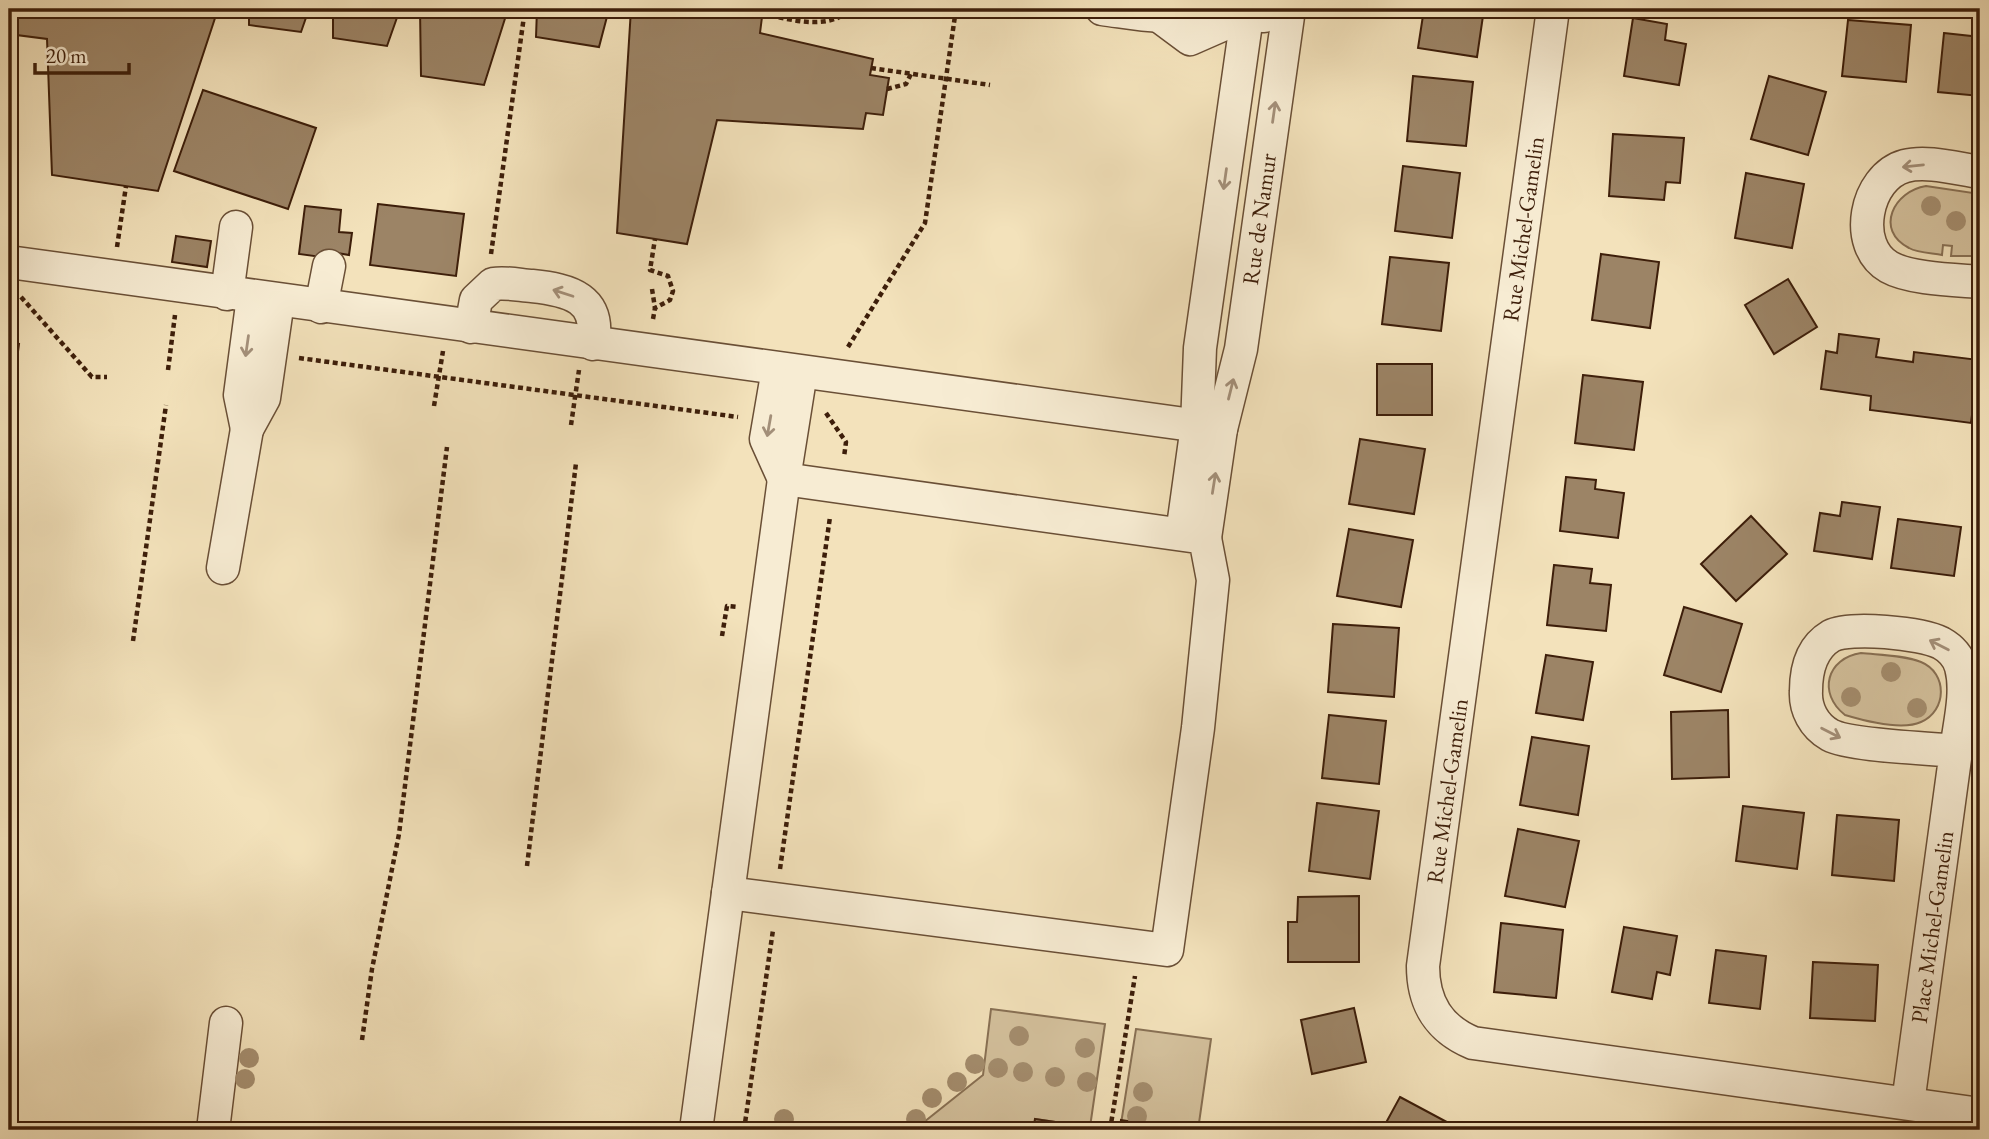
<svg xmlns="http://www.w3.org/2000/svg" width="1989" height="1139" font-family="'EB Garamond',serif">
	<rect width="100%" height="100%" fill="#f3e2bb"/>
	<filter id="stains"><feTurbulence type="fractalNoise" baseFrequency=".00286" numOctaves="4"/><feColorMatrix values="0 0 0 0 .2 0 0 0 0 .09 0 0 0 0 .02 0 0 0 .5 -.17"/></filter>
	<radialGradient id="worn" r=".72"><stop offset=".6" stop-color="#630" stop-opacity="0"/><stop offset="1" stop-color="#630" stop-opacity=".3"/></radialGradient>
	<g fill="#d4c19d" stroke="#887054" stroke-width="2">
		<path d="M1926,186l54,8v62h-29l1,-10 -9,-1 -1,10c-11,-2 -24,-2 -33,-7 -35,-18 -15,-57 17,-62z"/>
		<path d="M1861,653c19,2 42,2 60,9 27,11 26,49 0,60 -20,9 -56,-1 -76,-7 -28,-22 -18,-57 16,-62z"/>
		<polygon points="991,1009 1105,1024 1090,1127 1036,1119 1033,1130 914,1130 983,1075"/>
		<polygon points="1136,1029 1211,1039 1198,1130 1120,1130"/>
	</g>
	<g fill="#9c8466" stroke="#3d1e0a" stroke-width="2">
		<polygon points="9,9 218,9 158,191 52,175 47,39 9,34"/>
		<polygon points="249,9 309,9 301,32 249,25"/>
		<polygon points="333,9 400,9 387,46 333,38"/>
		<polygon points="420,9 508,9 484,85 421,76"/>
		<polygon points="537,9 609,9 599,47 536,37"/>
		<polygon points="631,9 763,9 760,33 873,59 870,75 889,78 883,115 866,113 863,129 717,120 687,244 617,233"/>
		<polygon points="1424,9 1484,9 1477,57 1418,48"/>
		<polygon points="1633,18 1667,24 1665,40 1686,44 1679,85 1624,76"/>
		<polygon points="1848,20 1911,25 1906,82 1842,76"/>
		<polygon points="1944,33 1980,37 1980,96 1938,92"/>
		<polygon points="1413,76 1473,82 1466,146 1407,141"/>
		<polygon points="1769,76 1826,92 1808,155 1751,139"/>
		<polygon points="203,90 316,128 288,209 174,171"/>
		<polygon points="1613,134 1684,138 1680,183 1666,182 1664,200 1609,196"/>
		<polygon points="1403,166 1460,173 1452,238 1395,231"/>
		<polygon points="1746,173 1804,184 1792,248 1735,238"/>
		<polygon points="378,204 464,214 456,276 370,265"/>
		<polygon points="305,206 341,210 339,232 352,233 349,255 337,253 336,259 299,254"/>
		<polygon points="176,236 211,241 207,267 172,262"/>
		<polygon points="1601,254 1659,262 1650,328 1592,320"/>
		<polygon points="1390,257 1449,263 1441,331 1382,324"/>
		<polygon points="1788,279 1817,327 1774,354 1745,305"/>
		<polygon points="1839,334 1879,339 1876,357 1913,362 1914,352 1979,360 1971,423 1870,410 1871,396 1821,389 1826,351 1837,353"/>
		<polygon points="9,343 19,344 17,359 9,359"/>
		<rect x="1377" y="364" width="55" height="51"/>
		<polygon points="1583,375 1643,382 1634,450 1575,443"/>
		<polygon points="1360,439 1425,449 1414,514 1349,504"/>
		<polygon points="1566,477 1596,480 1595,489 1624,493 1618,538 1560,531"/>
		<polygon points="1842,502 1880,507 1872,559 1814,551 1820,513 1840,516"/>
		<polygon points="1751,516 1787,554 1736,601 1701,564"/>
		<polygon points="1898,519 1961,527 1954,576 1891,568"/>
		<polygon points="1349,529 1413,540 1401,607 1337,596"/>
		<polygon points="1554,565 1592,569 1590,583 1611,585 1606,631 1547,625"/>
		<polygon points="1684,607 1742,624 1721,692 1664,675"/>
		<polygon points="1333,624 1399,628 1394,697 1328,692"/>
		<polygon points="1546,655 1593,662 1583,720 1536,713"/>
		<polygon points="1728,710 1729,777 1672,779 1671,712"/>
		<polygon points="1329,715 1386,721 1379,784 1322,778"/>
		<polygon points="1532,737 1589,746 1578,815 1520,805"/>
		<polygon points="1317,803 1379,811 1370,879 1309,871"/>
		<polygon points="1743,806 1804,813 1797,869 1736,861"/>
		<polygon points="1837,815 1899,820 1894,881 1832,875"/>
		<polygon points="1518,829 1579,841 1565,907 1505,896"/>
		<polygon points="1359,896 1359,962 1288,962 1288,922 1297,922 1298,897"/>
		<polygon points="1501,923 1563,930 1556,998 1494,992"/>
		<polygon points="1624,927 1677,936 1670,975 1657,972 1652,999 1612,992"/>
		<polygon points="1716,950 1766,956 1760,1009 1709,1003"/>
		<polygon points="1813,962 1878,965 1875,1021 1810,1018"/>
		<polygon points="1354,1008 1366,1062 1312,1074 1301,1020"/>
		<polygon points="1400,1097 1458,1128 1457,1130 1382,1130"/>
		<polygon points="1035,1119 1097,1128 1097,1130 1033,1130"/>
		<polygon points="1121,1120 1160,1126 1159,1130 1120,1130"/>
		<polygon points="1493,1125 1535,1130 1492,1130"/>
	</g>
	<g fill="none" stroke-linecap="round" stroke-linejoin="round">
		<g stroke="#6a4f36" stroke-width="35">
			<g id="minor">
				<path d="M1102,9c32,4 65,13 95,0"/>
				<path d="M1553,9l-130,957c0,37 16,63 50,77l507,71"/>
				<polyline points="1159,16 1190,39 1247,14 1264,16"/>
				<path d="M1980,172c-22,-3 -53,-12 -75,-6 -40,11 -53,80 -16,101 21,12 68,13 91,15"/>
				<polyline points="9,262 1221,429"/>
				<polyline points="227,294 236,227"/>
				<polyline points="253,297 240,395 247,429 264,398 278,301"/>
				<polyline points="321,307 329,266"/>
				<path d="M471,327l5,-27 17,-16c13,-2 26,1 39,2 38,4 69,12 61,58"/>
				<polyline points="778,369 766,439 784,479"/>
				<polyline points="1182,534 1197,426 1200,348 1248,9"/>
				<polyline points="1205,538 1221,429 1241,349 1289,9"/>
				<polyline points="223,568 247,429"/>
				<polyline points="728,893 1167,950 1198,728 1213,580 1205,538 784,479"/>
				<path d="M1908,1103l48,-352c3,-26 12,-58 5,-84 -3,-11 -11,-19 -20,-24 -20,-10 -91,-17 -110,-7 -20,12 -25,34 -25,55 -1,18 8,35 24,44 21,11 99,13 126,16"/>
				<polyline points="213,1130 226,1023"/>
				<polyline points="696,1130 784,479 801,372"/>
			</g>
		</g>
		<g stroke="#3d1e0a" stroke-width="4.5" stroke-dasharray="5 3.5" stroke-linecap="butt">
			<polyline points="785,9 788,18"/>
			<polyline points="984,9 1001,11"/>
			<path d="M762,14c33,6 63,17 91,-5"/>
			<polyline points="871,68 990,85"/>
			<polyline points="887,89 906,84 912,72"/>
			<polyline points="117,247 126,186"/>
			<polyline points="491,254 525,9"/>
			<polyline points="652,289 655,308"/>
			<polyline points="21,297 92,377 107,377"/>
			<polyline points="653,319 655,308 670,300 673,291 668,276 650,270 655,239"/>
			<polyline points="848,347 925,223 956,9"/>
			<polyline points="299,358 738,417"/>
			<polyline points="168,370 175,315"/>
			<polyline points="434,406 443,351"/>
			<polyline points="826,413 846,442 844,457"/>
			<polyline points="571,425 579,370"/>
			<polyline points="722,636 727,606 737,607"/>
			<polyline points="133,641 166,405"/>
			<polyline points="527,866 576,463"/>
			<polyline points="780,869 830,517"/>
			<polyline points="362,1040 372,969 399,834 447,447"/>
			<polyline points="744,1130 773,930"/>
			<polyline points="1110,1130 1135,976"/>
		</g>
		<use href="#minor" stroke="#f7ecd3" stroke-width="32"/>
	</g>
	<g fill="#a48d6e">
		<circle cx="1931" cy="206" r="10"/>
		<circle cx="1956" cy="221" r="10"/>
		<circle cx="1891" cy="672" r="10"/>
		<circle cx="1851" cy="697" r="10"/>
		<circle cx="1917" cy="708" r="10"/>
		<circle cx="1019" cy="1036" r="10"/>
		<circle cx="1085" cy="1048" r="10"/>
		<circle cx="249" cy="1058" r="10"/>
		<circle cx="975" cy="1064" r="10"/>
		<circle cx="998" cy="1068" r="10"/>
		<circle cx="1023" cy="1072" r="10"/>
		<circle cx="1055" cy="1077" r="10"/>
		<circle cx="245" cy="1079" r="10"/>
		<circle cx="957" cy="1082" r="10"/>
		<circle cx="1087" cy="1082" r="10"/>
		<circle cx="1143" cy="1092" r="10"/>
		<circle cx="932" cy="1098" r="10"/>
		<circle cx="1137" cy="1116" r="10"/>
		<circle cx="784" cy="1119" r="10"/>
		<circle cx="916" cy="1119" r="10"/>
	</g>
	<defs><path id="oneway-shaft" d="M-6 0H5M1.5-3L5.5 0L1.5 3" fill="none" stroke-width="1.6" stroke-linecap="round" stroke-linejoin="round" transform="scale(1.75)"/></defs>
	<g stroke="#a38f79">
		<use href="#oneway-shaft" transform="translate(1274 112) rotate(-82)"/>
		<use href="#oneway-shaft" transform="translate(1913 166) rotate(174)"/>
		<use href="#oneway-shaft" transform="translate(1225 179) rotate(98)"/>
		<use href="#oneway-shaft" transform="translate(563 293) rotate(-162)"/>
		<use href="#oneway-shaft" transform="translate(247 346) rotate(98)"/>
		<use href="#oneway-shaft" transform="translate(1231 389) rotate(-76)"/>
		<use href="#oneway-shaft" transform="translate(769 426) rotate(100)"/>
		<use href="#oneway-shaft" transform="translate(1214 483) rotate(-81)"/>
		<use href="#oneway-shaft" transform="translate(1939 645) rotate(-153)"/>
		<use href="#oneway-shaft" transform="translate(1831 733) rotate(27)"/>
	</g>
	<g text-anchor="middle" stroke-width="5" stroke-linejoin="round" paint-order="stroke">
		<g font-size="23" fill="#3d1e0a" stroke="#f7ecd3">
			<text transform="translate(1259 219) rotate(-82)" y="8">Rue de Namur</text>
			<text transform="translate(1523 229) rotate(-82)" y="8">Rue Michel-Gamelin</text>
			<text transform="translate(1447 791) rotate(-82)" y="8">Rue Michel-Gamelin</text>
			<text transform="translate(1932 927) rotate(-82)" y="8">Place Michel-Gamelin</text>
		</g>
	</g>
	<rect width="1989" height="1139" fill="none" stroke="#f3e2bb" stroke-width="35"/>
	<rect x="10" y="10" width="1968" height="1118" fill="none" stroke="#3d1e0a" stroke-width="3.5"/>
	<rect x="18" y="18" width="1954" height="1104" fill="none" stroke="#3d1e0a" stroke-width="2"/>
	<path d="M35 63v10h94v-10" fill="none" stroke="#3d1e0a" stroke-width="3.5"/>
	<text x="46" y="63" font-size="21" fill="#3d1e0a" stroke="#f7ecd3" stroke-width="5" paint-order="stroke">20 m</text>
	<rect width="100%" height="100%" filter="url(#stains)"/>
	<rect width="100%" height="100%" fill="url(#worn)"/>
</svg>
